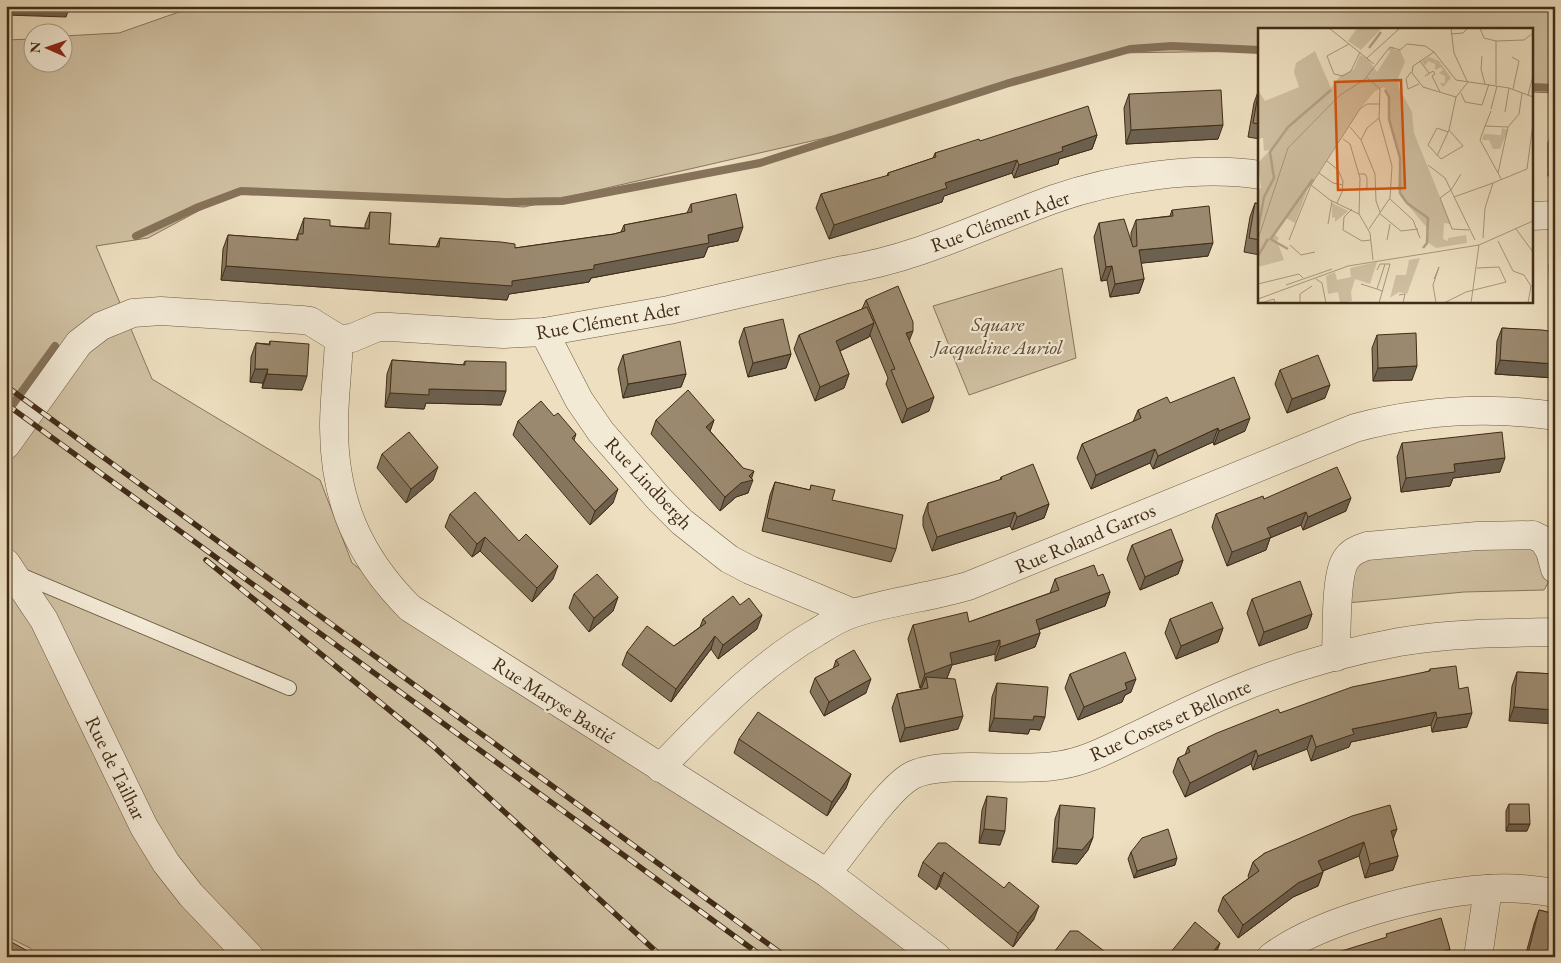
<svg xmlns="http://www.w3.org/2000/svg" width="1561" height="963" font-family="'EB Garamond',serif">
	<rect width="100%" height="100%" fill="#eddfc0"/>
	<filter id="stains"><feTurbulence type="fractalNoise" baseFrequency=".004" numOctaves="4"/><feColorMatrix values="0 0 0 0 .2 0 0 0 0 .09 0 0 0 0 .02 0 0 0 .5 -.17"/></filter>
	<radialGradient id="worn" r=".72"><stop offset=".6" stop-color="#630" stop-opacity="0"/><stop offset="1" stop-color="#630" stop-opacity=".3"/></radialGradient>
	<g fill="#d0c1a3" stroke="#89765d">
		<polygon points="196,6 1555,6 1555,93 1532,92 1532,29 1260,29 1260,51 1113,53 899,121 524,207 291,192 230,194 148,238 96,246 152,379 320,480 352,563 410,608 937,957 37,957 30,948 6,936 6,40 32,39 32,62 62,62 63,36 119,33"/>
		<polygon points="1062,268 1076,358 969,395 933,306"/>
		<polygon points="1541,546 1548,583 1544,590 1464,592 1347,603 1353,566 1364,556"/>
	</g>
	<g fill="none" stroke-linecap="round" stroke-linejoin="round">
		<g stroke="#86735a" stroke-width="8">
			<polyline points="1532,87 1555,88"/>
			<polyline points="136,236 196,208 241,191 505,202 562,201 760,163 1009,83 1130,49 1172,46 1260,50"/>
			<polyline points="6,413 55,346"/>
		</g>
		<g stroke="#6d5941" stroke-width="16">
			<polyline id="service" points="18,574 289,688"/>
		</g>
		<g stroke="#6d5941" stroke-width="29">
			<g id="minor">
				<polyline points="1532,216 1555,215"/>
				<polyline points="544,332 579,400 601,432 659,499 682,522 729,559 750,570 853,613"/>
				<path d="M339,339c-1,30 -5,59 -5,88 0,74 25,130 76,181l417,265 110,84"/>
				<path d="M6,445l73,-102 22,-17 32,-13 28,-2 141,9 8,1 29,18 13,-1 26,-11h12l113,7 41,-2 125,-22 174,-40c74,-11 142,-46 211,-71 60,-21 144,-34 206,-24"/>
				<path d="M1336,657c1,-22 -1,-79 9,-96 5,-9 13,-12 22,-15l110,-10 56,-1 10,5 7,11 5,18"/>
				<path d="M660,768c49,-50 96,-101 157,-136 11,-7 24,-15 37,-19 37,-12 77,-16 114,-27l387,-158c67,-18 131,-22 200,-12"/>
				<path d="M827,873c19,-23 60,-83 84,-97 30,-17 110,-3 150,-11 27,-4 51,-18 75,-29 33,-16 67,-33 102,-47 51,-21 106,-37 161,-47 51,-9 104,-9 156,-10"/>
				<path d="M1271,957c49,-37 154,-64 215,-68 23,-2 46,0 69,4"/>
				<polyline points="1478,957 1488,889"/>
			</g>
		</g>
		<g stroke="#6d5941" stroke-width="29">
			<polyline id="tertiary" points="6,563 44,620 144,827 166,863 191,895 250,957"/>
		</g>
		<use href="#service" stroke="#f3ead6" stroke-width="14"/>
		<use href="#minor" stroke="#f3ead6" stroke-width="28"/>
		<use href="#tertiary" stroke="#f3ead6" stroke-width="28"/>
		<g stroke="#422c17" stroke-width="5.5">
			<g id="rail">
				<polyline points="6,386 786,957"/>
				<polyline points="6,404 763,957"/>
				<polyline points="206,560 432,745 662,957"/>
			</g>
		</g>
		<use href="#rail" stroke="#f3ead6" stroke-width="4" stroke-dasharray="11" stroke-linecap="butt"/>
	</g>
	<g fill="#85765f" stroke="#422c17">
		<polygon points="1259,89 1260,89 1260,139 1248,137 1254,103"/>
		<polygon points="1129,94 1218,139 1126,144 1124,108"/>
		<polygon points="1553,129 1555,129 1555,176 1548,176 1548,143"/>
		<polygon points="1097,135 1092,149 1059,159 1058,164 1014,178 1012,173 944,196 942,202 829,239 816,208 821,194 887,176 888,173 933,158 935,153 980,141"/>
		<polygon points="1255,203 1260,204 1260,255 1244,252 1250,217"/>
		<polygon points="691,204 738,241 708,247 704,257 591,278 589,282 509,294 507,300 221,280 223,249 228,235 296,240 304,218 330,226 365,228 365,225 370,212 389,244 436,247 440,238 515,248 614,234 621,232 624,225 687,213"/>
		<polygon points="1172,210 1208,256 1141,263 1144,279 1139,293 1110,297 1107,280 1101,281 1094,237 1099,223 1131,241 1131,233 1136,220 1170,216"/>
		<polygon points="1554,251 1555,251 1555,296 1550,296 1549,265"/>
		<polygon points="866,300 909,340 929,411 902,423 886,384 888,378 870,335 869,337 840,351 849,374 844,388 815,401 794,349 799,335 862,309"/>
		<polygon points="744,328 791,354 786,368 748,377 739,342"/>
		<polygon points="1502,328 1555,332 1555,378 1495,374 1497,341"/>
		<polygon points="1377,335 1412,380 1373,381 1372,348"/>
		<polygon points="270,341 302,390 262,388 263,383 250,382 251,357 256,343 269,344"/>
		<polygon points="623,355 686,374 681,387 623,398 618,369"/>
		<polygon points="392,360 463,365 465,361 501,405 426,403 424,409 385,407 387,374"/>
		<polygon points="1280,370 1325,398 1287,413 1275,384"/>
		<polygon points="1170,403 1245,431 1214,445 1213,442 1153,469 1150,463 1091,489 1077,458 1082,444 1133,422 1138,410"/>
		<polygon points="554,416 576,434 574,440 613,503 590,525 513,435 518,421"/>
		<polygon points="656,420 714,420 710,431 752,478 748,493 736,497 720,511 651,434"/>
		<polygon points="1402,443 1500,472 1453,478 1450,486 1401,492 1397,457"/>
		<polygon points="382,454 433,480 406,503 377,468"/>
		<polygon points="1001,477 1049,504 1044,518 1012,530 1010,526 932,551 923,526 923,517 928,503 1000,480"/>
		<polygon points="775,482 810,490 811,485 896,549 891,562 762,531 770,495"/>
		<polygon points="1264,499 1346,511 1303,530 1301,525 1270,538 1266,550 1227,566 1212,527 1216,514"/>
		<polygon points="450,514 553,579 532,602 480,551 472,557 445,527"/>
		<polygon points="1132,545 1183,560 1178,574 1140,590 1127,559"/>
		<polygon points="1098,576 1110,592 1105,606 1039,630 1040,633 1035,647 995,661 995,654 952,665 947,678 945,679 958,729 900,742 892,708 897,694 921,689 922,687 920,688 908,639 913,625 969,622 1050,593 1055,579"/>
		<polygon points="574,594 618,597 613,611 589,632 569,608"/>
		<polygon points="1252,599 1312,614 1307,628 1259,646 1247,613"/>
		<polygon points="703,619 757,629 718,659 711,649 671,702 622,665 627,652 674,646 700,627"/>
		<polygon points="1170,619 1223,628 1218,642 1176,659 1165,633"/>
		<polygon points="836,660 866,693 824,716 810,692 815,678 833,669"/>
		<polygon points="1430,669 1459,689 1467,727 1432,732 1431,725 1351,742 1349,747 1311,761 1307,749 1253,770 1251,764 1185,797 1173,772 1178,758 1185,755 1188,747 1280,713 1429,671"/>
		<polygon points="1517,672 1555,674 1509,721 1512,686"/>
		<polygon points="1070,674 1131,692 1125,695 1122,702 1078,720 1065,688"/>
		<polygon points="997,683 1040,730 1030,729 1028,734 989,731 992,697"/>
		<polygon points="739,739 851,774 846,788 827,816 734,753"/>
		<polygon points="987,796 1000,845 979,843 982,810"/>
		<polygon points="1509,804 1527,831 1506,831 1506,811"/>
		<polygon points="1060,805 1093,837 1088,850 1077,864 1052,862 1055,819"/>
		<polygon points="1393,839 1398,856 1393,870 1365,878 1359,856 1323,871 1323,872 1318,886 1293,897 1238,938 1218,911 1223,897 1249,878 1248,876 1253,862 1265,853"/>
		<polygon points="1131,852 1175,865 1134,878 1128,859"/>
		<polygon points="923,862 1004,888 1034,919 1013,947 939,886 936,890 918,876"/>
		<polygon points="1539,910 1555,914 1555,957 1525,957 1534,924"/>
	</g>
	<g fill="#6c604e" stroke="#422c17">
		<polygon points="6,6 70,6 66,17 6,15"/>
		<polygon points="1223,125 1218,139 1126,144 1131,130"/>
		<polygon points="1097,135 1092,149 1059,159 1058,164 1014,178 1019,165 1062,147"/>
		<polygon points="1017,160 1012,173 944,196 942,202 829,239 834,225 945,183"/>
		<polygon points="1553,162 1555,162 1555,176 1548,176"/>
		<polygon points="743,227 738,241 708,247 704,257 591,278 589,282 509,294 507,300 221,280 226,266 512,281 594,265 708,235"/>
		<polygon points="1213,243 1208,256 1134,264 1139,250"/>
		<polygon points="1112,266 1107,280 1101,281 1106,267"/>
		<polygon points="1144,279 1139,293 1110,297 1115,284"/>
		<polygon points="1555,282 1555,296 1550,296"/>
		<polygon points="874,323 869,337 831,355 836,341"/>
		<polygon points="913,331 908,344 906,333"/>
		<polygon points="791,354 786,368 748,377 753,363"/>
		<polygon points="1500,360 1555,364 1555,378 1495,374"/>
		<polygon points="1417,366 1412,380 1373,381 1378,368"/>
		<polygon points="255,369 268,369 263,383 250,382"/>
		<polygon points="267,374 307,376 302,390 262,388"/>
		<polygon points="686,374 681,387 623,398 628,384"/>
		<polygon points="849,374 844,388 815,401 820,387"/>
		<polygon points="1330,385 1325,398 1287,413 1292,399"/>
		<polygon points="429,389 506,391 501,405 426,403 424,409 385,407 390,393"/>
		<polygon points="934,397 929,411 902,423 907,409"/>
		<polygon points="1250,418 1245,431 1214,445 1219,431"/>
		<polygon points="714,420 709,434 706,427"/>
		<polygon points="1218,428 1213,442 1153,469 1158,456"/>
		<polygon points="1155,449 1150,463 1091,489 1096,475"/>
		<polygon points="1505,458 1500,472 1453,478 1450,486 1401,492 1406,478 1454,464"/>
		<polygon points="438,467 433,480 406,503 411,489"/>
		<polygon points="754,471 751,480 753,480 748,493 736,497 720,511 725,497"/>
		<polygon points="618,489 613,503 590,525 595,511"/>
		<polygon points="1351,498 1346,511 1303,530 1308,517"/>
		<polygon points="1049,504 1044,518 1012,530 1017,517"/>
		<polygon points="1015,512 1010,526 932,551 937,537"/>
		<polygon points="1306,512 1301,525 1270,538 1266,550 1227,566 1232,552 1267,528"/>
		<polygon points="485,537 480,551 472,557 477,544"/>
		<polygon points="1183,560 1178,574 1140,590 1145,577"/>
		<polygon points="558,566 553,579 532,602 537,588"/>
		<polygon points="1110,592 1105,606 1030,633 1036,620"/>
		<polygon points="618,597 613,611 589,632 594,618"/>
		<polygon points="1312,614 1307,628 1259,646 1264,632"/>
		<polygon points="762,615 757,629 718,659 723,645"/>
		<polygon points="1223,628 1218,642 1176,659 1181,646"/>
		<polygon points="1040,633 1035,647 995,661 1000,647"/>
		<polygon points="715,636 711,649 671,702 676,689"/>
		<polygon points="1000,640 995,654 952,665 947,678 928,685 926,677 922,687 920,688 925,674 950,653"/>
		<polygon points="871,679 866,693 824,716 829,702"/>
		<polygon points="1136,679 1131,692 1125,695 1122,702 1078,720 1084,707 1125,683"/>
		<polygon points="1514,707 1555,710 1555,724 1509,721"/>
		<polygon points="1436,712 1431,725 1351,742 1349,747 1311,761 1316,747 1352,729"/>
		<polygon points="1472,713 1467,727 1432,732 1437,718"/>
		<polygon points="963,716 958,729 900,742 905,728"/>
		<polygon points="1034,716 1045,717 1040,730 1030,729 1028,734 989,731 994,718"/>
		<polygon points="1312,735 1307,749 1253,770 1258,756"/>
		<polygon points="1256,750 1251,764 1185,797 1190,783"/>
		<polygon points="851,774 846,788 827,816 832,802"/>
		<polygon points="1509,824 1530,824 1527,831 1506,831"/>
		<polygon points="984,829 1005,831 1000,845 979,843"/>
		<polygon points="1397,829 1392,842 1391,831"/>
		<polygon points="1093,837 1088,850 1077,864 1052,862 1057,848"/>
		<polygon points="1364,842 1359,856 1313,875 1318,861"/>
		<polygon points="1398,856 1393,870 1365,878 1370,864"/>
		<polygon points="1177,858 1175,865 1134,878 1137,871"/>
		<polygon points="944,872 939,886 936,890 941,876"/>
		<polygon points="1323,872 1318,886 1293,897 1238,938 1243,925 1298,883"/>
		<polygon points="1039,906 1034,919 1013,947 1018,933"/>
		<polygon points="1220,943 1215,957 1209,957"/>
		<polygon points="1450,949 1447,957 1426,957"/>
	</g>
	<g fill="#9b896f" stroke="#422c17">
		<polygon points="1259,89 1260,89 1260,124 1253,123"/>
		<polygon points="1221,90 1223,125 1131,130 1129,94"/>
		<polygon points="1088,106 1097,135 1062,147 1063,151 1019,165 1017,160 945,183 947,188 834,225 821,194 889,175 888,173 936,157 935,153 979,139 980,141"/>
		<rect x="1553" y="129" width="2" height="33"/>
		<polygon points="736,194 743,227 708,235 709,243 594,265 594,269 512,281 512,286 226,266 228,235 298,240 298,234 303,234 304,218 330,220 330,226 369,229 370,212 391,213 389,244 439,247 440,238 501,242 515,244 515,248 614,234 625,231 624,225 692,212 691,204"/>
		<polygon points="1255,203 1260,204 1260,240 1249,238"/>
		<polygon points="1209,206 1213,243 1139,250 1144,279 1115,284 1112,266 1106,267 1099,223 1124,219 1133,247 1137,246 1136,220 1173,216 1172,210"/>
		<polygon points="1554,251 1555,251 1555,282"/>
		<polygon points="898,286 913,322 913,331 906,333 934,397 907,409 891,370 895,369 866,300"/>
		<polygon points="867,307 874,323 836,341 849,374 820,387 799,335"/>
		<polygon points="783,319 791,354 753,363 744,328"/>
		<polygon points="1502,328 1542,330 1555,332 1555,364 1500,360"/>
		<polygon points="1416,333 1417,366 1378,368 1377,335"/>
		<polygon points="270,341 309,344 307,376 267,374 268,369 255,369 256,343 270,345"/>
		<polygon points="680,341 686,374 628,384 623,355"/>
		<polygon points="1318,355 1330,385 1292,399 1280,370"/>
		<polygon points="392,360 465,365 465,361 506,362 506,391 429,389 429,395 390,393"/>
		<polygon points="1234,377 1250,418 1219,431 1218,428 1158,456 1155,449 1096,475 1082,444 1141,418 1138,410 1167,397 1170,403"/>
		<polygon points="688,390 714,420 706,427 743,468 754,471 749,476 753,480 741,483 725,497 656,420"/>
		<polygon points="541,401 554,416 558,413 576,434 572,438 618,489 595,511 518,421"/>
		<polygon points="409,432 438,467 411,489 382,454"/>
		<polygon points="1502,432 1505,458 1454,464 1455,472 1406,478 1402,443"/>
		<polygon points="1033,464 1049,504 1017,517 1015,512 937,537 928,512 928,503 1002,479 1001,477"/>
		<polygon points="1337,467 1351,498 1308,517 1306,512 1267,528 1271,537 1232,552 1216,514 1263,496 1264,499"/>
		<polygon points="775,482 810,490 811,485 835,490 832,500 903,515 896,549 767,518"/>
		<polygon points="475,492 519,541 526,534 558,566 537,588 485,537 477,544 450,514"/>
		<polygon points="1171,529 1183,560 1145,577 1132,545"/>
		<polygon points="1094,565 1098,576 1103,574 1110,592 1036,620 1040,633 1000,647 1000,640 950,653 952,664 925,674 913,625 967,612 969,622 1059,590 1055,579"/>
		<polygon points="597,574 618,597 594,618 574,594"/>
		<polygon points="1300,581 1312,614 1264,632 1252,599"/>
		<polygon points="733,596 740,605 749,598 762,615 723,645 715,636 676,689 627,652 647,626 674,646 706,623 703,619"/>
		<polygon points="1212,602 1223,628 1181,646 1170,619"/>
		<polygon points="854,650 871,679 829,702 815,678 839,665 836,660"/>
		<polygon points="1125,652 1136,679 1125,683 1127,689 1084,707 1070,674"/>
		<polygon points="1456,666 1459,689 1468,687 1472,713 1437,718 1436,712 1352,729 1354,734 1316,747 1312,735 1258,756 1256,750 1190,783 1178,758 1190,752 1188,747 1217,733 1278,709 1280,713 1352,687 1430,671 1430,669"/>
		<polygon points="1517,672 1555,674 1555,710 1514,707"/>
		<polygon points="926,677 955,679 963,716 905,728 897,694 928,688"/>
		<polygon points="997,683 1048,687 1045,717 1034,716 1033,720 994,718"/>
		<polygon points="758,712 851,774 832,802 739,739"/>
		<polygon points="987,796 1007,798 1005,831 984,829"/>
		<polygon points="1509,804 1529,804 1530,824 1509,824"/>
		<polygon points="1060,805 1095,808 1093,837 1082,850 1057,848"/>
		<polygon points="1390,805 1397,829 1391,831 1398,856 1370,864 1364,842 1318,861 1323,872 1298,883 1243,925 1223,897 1259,871 1253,862 1265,853 1352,816"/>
		<polygon points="1168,829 1177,858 1137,871 1131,852 1142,838"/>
		<polygon points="938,843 946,843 1004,888 1009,882 1039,906 1018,933 944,872 941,876 923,862"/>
		<polygon points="1539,910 1555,914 1555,951 1551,950 1549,957 1527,957"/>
		<polygon points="1441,918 1450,949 1426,957 1322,957 1387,937 1386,934"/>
		<polygon points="1195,922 1220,943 1209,957 1167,957"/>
		<polygon points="1070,931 1078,931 1104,951 1100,957 1055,957 1052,955"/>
		<polygon points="6,939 33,954 31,957 6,957"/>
	</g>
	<g text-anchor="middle" stroke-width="4.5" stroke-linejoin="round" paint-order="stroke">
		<g font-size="20" fill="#422c17" stroke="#f3ead6">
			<text transform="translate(1000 221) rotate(-20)" y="7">Rue Clément Ader</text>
			<text transform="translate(608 320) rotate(-10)" y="7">Rue Clément Ader</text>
			<text transform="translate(649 483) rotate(47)" y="7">Rue Lindbergh</text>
			<text transform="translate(1085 538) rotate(-23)" y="7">Rue Roland Garros</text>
			<text transform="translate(554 700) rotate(33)" y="7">Rue Maryse Bastié</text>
			<text transform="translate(1170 720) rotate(-24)" y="7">Rue Costes et Bellonte</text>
			<text transform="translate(116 768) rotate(64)" y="7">Rue de Tailhar</text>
		</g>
		<g font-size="20" font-style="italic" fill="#5e4a33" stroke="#f3ead6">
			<text x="998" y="331">Square<tspan x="998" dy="23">Jacqueline Auriol</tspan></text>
		</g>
	</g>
	<g transform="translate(1258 28)">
		<rect width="275" height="275" fill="#eddfc0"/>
		<path d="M99,0h25l-21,22 -13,-9zM136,19v3h6l5,12 -7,16 1,10 13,24 2,21 37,91 -7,-1 -1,16 5,2v-3l18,-3 1,8 -31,5 -9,-6 2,-12 -28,-33 -3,-9 2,-31 -12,-41v-20l-4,-9 -9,4 -15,18 -53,81 -12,33 -9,-5 -11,17 4,3 -2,3 7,19 -26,7v-77l3,-2 -3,-25 12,-13 -6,1 -1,-13 -5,1v-49l7,11 34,-14 -5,-15 2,-9 19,-12 16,37 9,-12 14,-7 6,-14 8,4 9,13 13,-20 -2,-4zM171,29l10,4 12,17 -8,9 -3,-4h5v-7l-6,-3 4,-3 -2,-3 -6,3v-6l-7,-3 -3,5 -3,-5zM244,100l6,2 -8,19h-7l-4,-9h-7l2,-6 17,1zM74,175l16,8 -13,11v-5l-3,1zM162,230l-13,36 -8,-2 -9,6 6,-23h10l3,-15zM119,234l-7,22 -15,-5 -4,13 1,9 -12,2 -2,-11 -10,2 -2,-18 9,-4 2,8 14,-3 -1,-9z" fill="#d0c1a3"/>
		<path fill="none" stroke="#b3a287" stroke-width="2.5" d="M111,20l12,-16M127,62l4,7v22l11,39v35l7,10 21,15 -1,25 -4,5M0,201l6,-32 10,-19 -4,-26 18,-25 43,-37M12,212l43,-61M14,212l16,9M0,228l10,-17"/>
		<path fill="none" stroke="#a9977c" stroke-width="1" d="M71,0l45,36M193,0l3,25 13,28M222,0l4,10 12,3 28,-1 9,-7M193,6l12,-1 5,-5M91,16l-22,12 7,18 9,2 8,-5 9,-19M176,24l-21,14 -1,7 11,14 33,10M224,28l-1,13 4,15M254,29l7,4 -6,28M109,30l33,-30M162,33l9,12M153,44l-5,7 2,10 11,-5M167,48l8,-5 2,3 -3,2 8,16M108,49l14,12 -1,29 13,48 -2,32 -21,31M238,57v-44M203,65l4,9 17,3 7,-21M270,67l5,-19M233,81l6,-23M247,84l4,-24M227,98l6,-15M92,99l11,13 14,34 1,27 4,11M190,104l-11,-4 -9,17 13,14 22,-13 -14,-16M85,111l7,5 10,34 -1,36M103,112l6,-12 12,-10M179,128l12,-26 7,-33 12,-15M69,133l11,9 5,11 -1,11 -5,11M170,137l17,13 30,62M61,145l14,10 10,2M240,145l-18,-33 5,-14 23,1M101,146h6l2,4v10l-6,1M203,146l-10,16 -11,8 12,31 17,1M243,151l-3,-6 10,-46 11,-13 3,-21M196,169l39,-14M132,171l23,21 7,18M94,181l-8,8 -1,13 19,11 9,-1M121,185l22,18 17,-2M70,196l4,-23M258,201l17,23M225,210l2,-30 8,-25 34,-14 6,-46M0,211l30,-91 52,-53 24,-15 26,-33 10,3 7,-6 18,2 9,6 22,28 53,8 24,9M31,212l22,-55M129,212l3,-16M240,213l15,30 11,4 7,11 -3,17M32,217l11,10 14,-3M115,232l-3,-27 -11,-19 -29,-14 -19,-15 49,-76 7,-5h12M119,242l3,-6h10l-11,39M58,251l6,4 4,20M176,251l5,-12 -6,18 3,18M0,256l41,-10 4,4M103,256l16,5M28,257l46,-16M124,263l-5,-2 8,-25M141,267l6,-1 -2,9M0,271l90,-33 131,-21 54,-24M3,275l13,-4 1,4M42,275v-9l12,-8M186,275l22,-11 40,-10 -7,-15 -22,1M213,275l8,-58"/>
		<path fill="#d7540d" fill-opacity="0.15" stroke="#d7540d" stroke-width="2.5" d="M143,52l4,108 -67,2 -3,-108z"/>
		<rect width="275" height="275" fill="none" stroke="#422c17" stroke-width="2.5"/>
	</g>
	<rect width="1561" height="963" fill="none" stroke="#eddfc0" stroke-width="25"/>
	<rect x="8" y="8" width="1546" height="948" fill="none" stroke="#422c17" stroke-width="2.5"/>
	<rect x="12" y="12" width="1536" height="938" fill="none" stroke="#422c17"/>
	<g transform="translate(48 48) rotate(272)"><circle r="24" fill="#f3ead6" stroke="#ac9e8a"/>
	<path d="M0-4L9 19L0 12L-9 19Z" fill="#8f2418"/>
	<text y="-8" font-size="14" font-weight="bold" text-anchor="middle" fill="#422c17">N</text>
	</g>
	<rect width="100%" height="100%" filter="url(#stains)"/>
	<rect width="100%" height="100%" fill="url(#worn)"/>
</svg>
